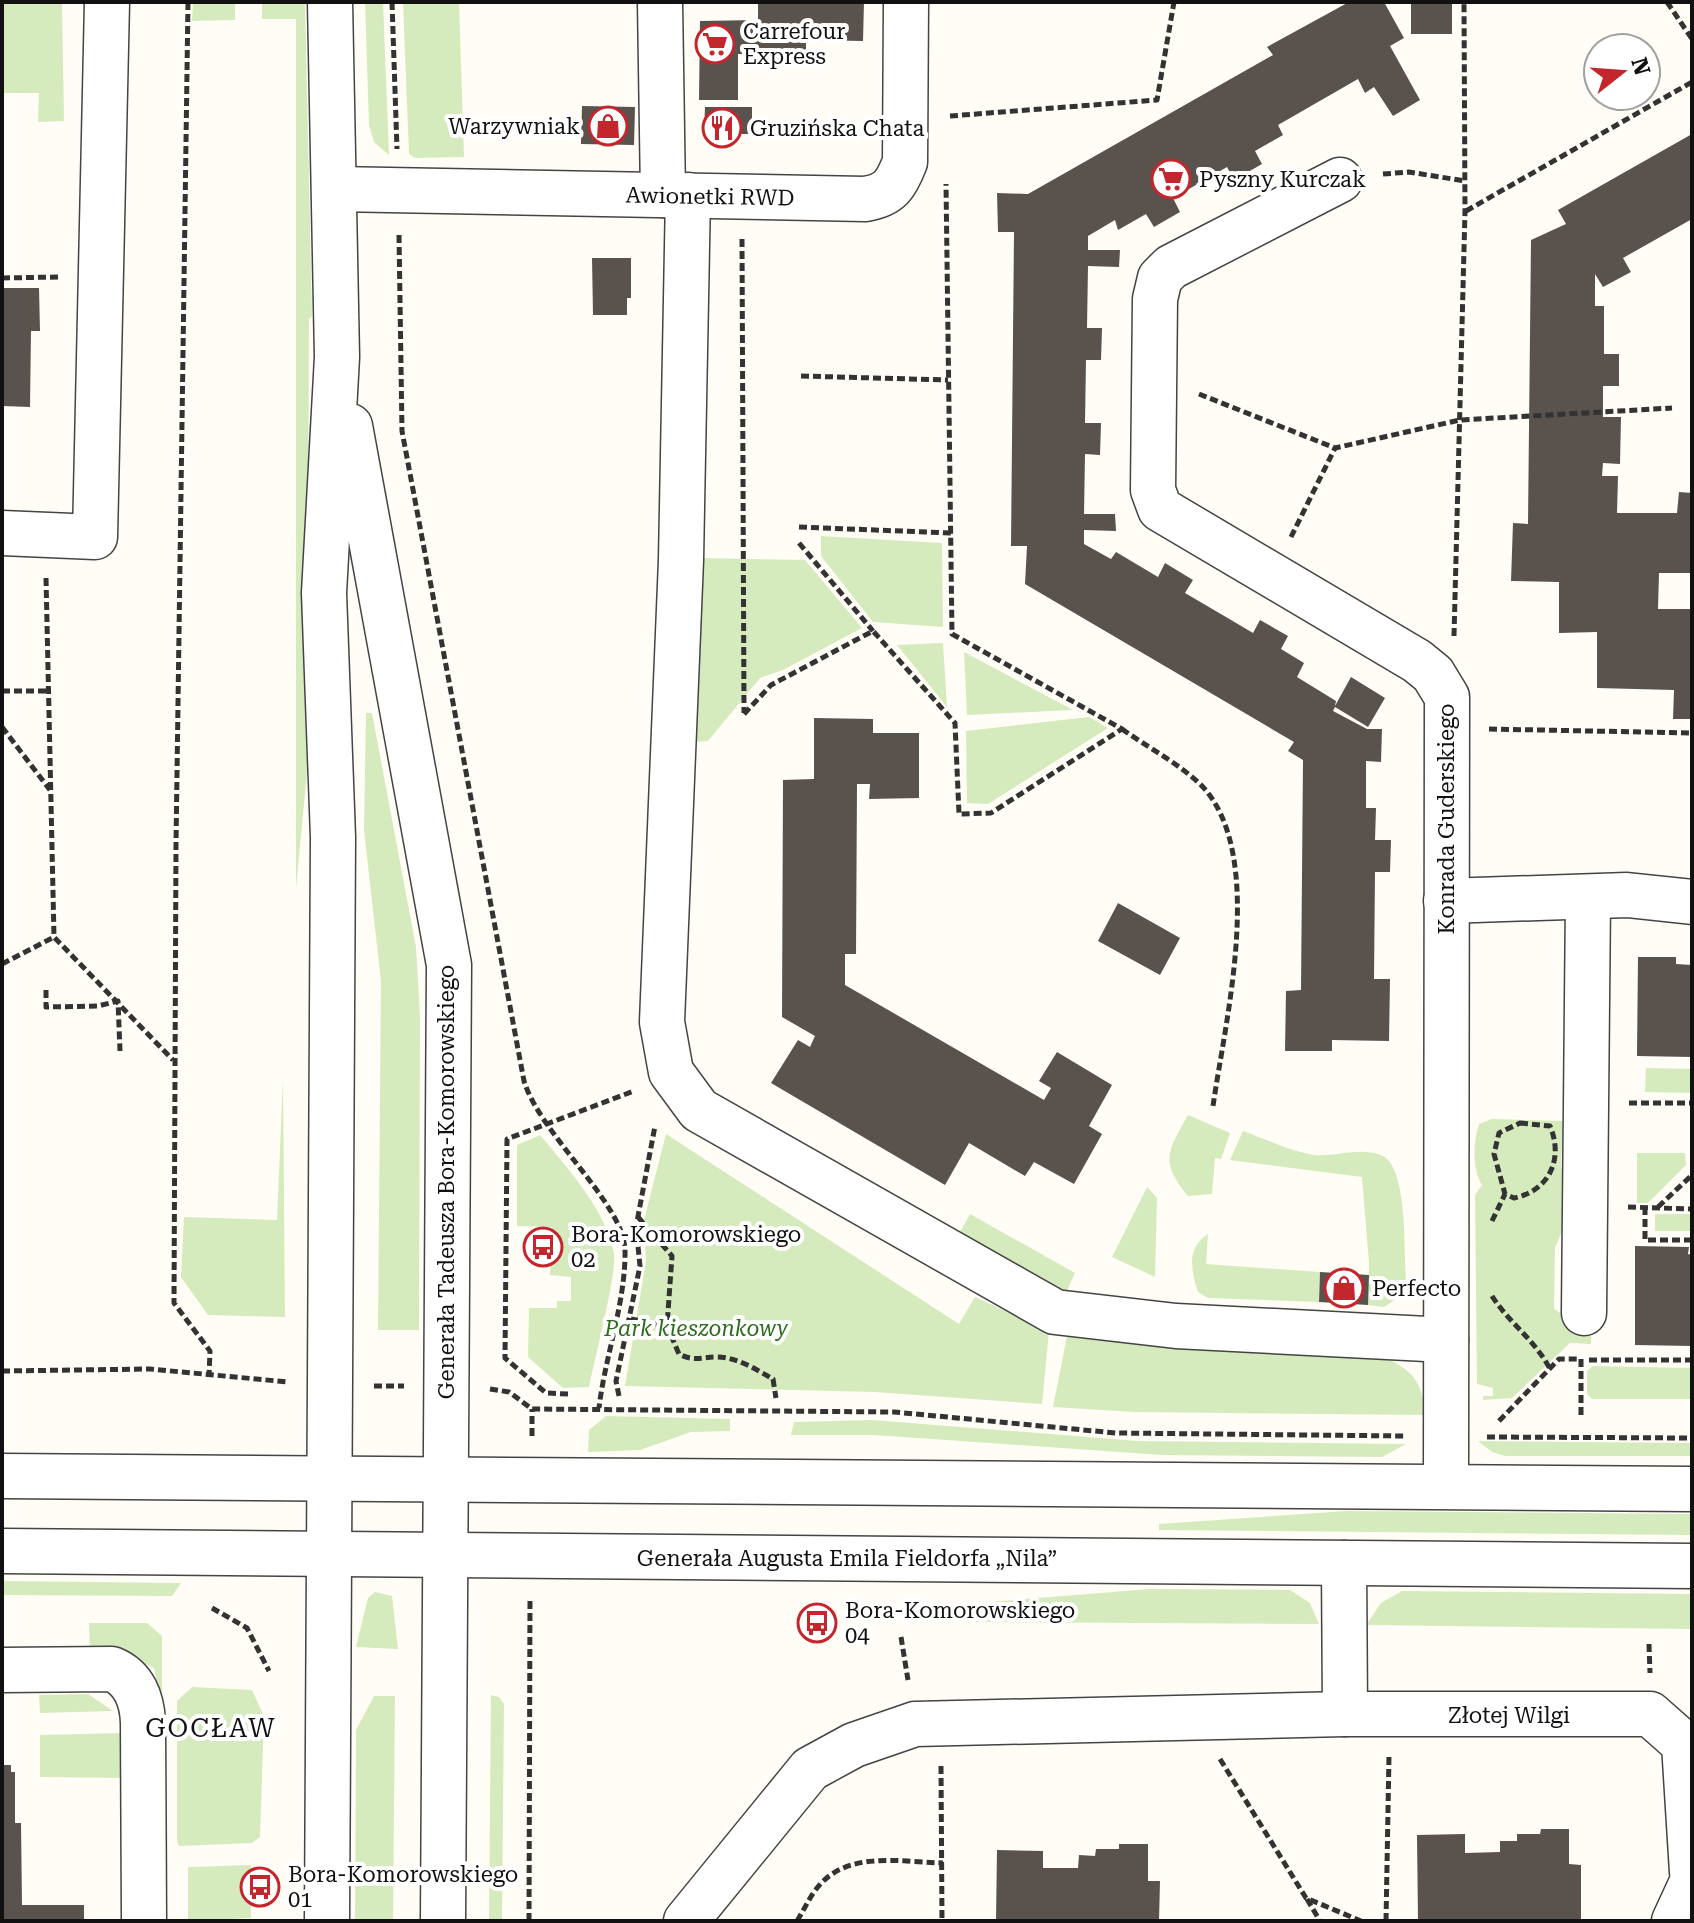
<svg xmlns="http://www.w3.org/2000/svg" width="1694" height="1923" font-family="'Roboto Serif',serif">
	<rect width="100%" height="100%" fill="#fffdf5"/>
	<g fill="#d5ebbd">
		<polygon points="2,2 62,2 64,121 38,122 39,93 2,93"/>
		<polygon points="193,2 235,2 235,20 192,21"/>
		<polygon points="262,2 305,2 312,316 309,319 307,772 296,888 296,19 262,19"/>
		<polygon points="365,2 383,2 389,155 374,142 369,125"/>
		<polygon points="403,2 459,2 464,157 415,158 409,154"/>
		<polygon points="821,536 942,543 943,627 873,622 821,556"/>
		<polygon points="701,558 805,560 862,628 783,670 760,678 708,741 695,742"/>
		<polygon points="943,643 947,707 897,645"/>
		<polygon points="964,652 1073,710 967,715"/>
		<polygon points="366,713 372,713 416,947 420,1016 419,1330 378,1330 381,981 364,830"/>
		<polygon points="1089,717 1108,728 988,804 967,803 966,731"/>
		<polygon points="1646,1068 1692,1069 1692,1093 1645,1092"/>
		<polygon points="283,1079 285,1317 208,1315 181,1277 184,1217 277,1220"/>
		<path d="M1188,1115l42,18 -9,26 -6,-1 -3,36 -24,2c-29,-35 -20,-45 0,-81z"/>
		<path d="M1492,1119l71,2 -2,46 6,17v34l-12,30 -1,61 37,24v11l-21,-1 -58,55 -29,2v-4h10v-8l-16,-4 -2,-189 7,-10c-10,-16 -9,-43 -3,-61z"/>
		<path d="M1243,1131c22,8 48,20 71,24 21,2 49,-9 69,1 25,13 21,98 23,125l-3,13 -19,13 -16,-2 1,-42 -7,-86 -132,-17z"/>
		<polygon points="666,1134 959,1324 975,1297 1049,1331 1042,1404 875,1392 625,1386 646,1261 644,1220"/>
		<path d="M540,1135c26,31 68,78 74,119 3,19 -20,108 -25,133l-26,1 -35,-31 1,-49h28v-7h14v-24l-21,-2 2,-48 -35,-1v-81z"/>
		<polygon points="1637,1153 1685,1153 1686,1165 1648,1203 1637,1203"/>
		<polygon points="1147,1187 1157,1198 1155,1277 1112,1257"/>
		<polygon points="970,1214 1075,1273 1066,1293 1038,1284 958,1236"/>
		<rect x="1655" y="1214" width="37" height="17"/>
		<path d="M1208,1234l-2,30 114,8 -1,30 -111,-4 -10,-6c-7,-22 -12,-44 10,-58z"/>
		<path d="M1067,1336l323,24c25,12 34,27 34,55l-290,-3 -81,-5z"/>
		<polygon points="1593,1366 1692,1368 1692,1399 1592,1399 1587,1394 1587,1371"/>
		<polygon points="606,1416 730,1419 730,1431 691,1432 640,1450 588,1452 589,1430"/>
		<polygon points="872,1420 1138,1441 1406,1444 1382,1457 1162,1455 874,1435 791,1435 794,1422"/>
		<polygon points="1478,1441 1692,1443 1692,1456 1505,1456 1492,1452"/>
		<polygon points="1347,1511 1692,1514 1692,1535 1159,1530 1159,1524"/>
		<polygon points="2,1581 181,1583 172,1596 2,1595"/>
		<polygon points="1150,1589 1290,1590 1310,1603 1319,1624 973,1622 952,1605"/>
		<polygon points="1402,1591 1692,1594 1692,1629 1366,1625 1381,1603"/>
		<polygon points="375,1592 392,1596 398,1649 356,1647 368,1598"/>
		<polygon points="89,1623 147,1623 162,1636 162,1707 154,1668 122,1654 90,1653"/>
		<polygon points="192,1687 252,1690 264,1716 260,1837 252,1843 179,1846 177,1841 177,1701"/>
		<polygon points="88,1694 113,1711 40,1713 39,1695"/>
		<polygon points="491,1695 499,1697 504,1704 502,1921 489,1921"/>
		<polygon points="374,1696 395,1696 393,1921 355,1921 356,1730"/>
		<polygon points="123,1733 126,1778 40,1777 40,1735"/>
		<polygon points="251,1865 251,1918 188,1921 188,1867"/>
	</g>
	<g fill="#5a524d">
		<polygon points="758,2 864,2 863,41 806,40 806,55 738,54 738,100 699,100 700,21 758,20"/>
		<polygon points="1349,2 1384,2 1404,38 1390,46 1420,100 1393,116 1374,87 1365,93 1358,79 1278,125 1283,135 1255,151 1262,164 1234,180 1227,167 1203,181 1173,198 1180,212 1154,227 1146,214 1118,230 1115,220 1088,236 1088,250 1120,250 1119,267 1088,266 1087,328 1102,328 1101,360 1086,360 1085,423 1101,423 1100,455 1085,454 1084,514 1115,514 1116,531 1084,530 1084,544 1111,559 1116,552 1158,577 1165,563 1193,580 1185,593 1226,617 1253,633 1260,620 1288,636 1281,649 1304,663 1297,677 1336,701 1335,706 1351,677 1385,698 1368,727 1335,707 1333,711 1367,729 1382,729 1381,762 1366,761 1366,808 1376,808 1375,840 1391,840 1390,872 1375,872 1374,979 1390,979 1389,1041 1332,1040 1332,1051 1285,1051 1286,991 1301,990 1303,760 1288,751 1294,742 1025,584 1027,546 1011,546 1014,232 998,232 997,193 1028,194 1273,55 1267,47"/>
		<rect x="1411" y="2" width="41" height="32"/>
		<polygon points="582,106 635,107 634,145 581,144"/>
		<polygon points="705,107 752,107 752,134 704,134"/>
		<polygon points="1692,134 1692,219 1623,258 1631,272 1603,287 1595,274 1595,306 1604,306 1604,354 1619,354 1619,386 1603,386 1603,417 1621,417 1620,464 1603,463 1602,476 1618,476 1617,513 1677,513 1679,492 1692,493 1692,573 1659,573 1658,609 1692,609 1692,719 1673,719 1674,690 1597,688 1597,632 1559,633 1559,582 1511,581 1513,523 1528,524 1531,240 1566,224 1558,210"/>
		<polygon points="592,258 631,258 631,298 627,298 627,315 593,315"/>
		<polygon points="2,288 39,288 40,331 31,331 30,407 2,406"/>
		<polygon points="814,718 873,719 873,733 919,733 919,798 869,799 870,784 857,784 856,954 845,954 845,985 1044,1100 1051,1088 1039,1081 1057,1052 1112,1085 1089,1126 1102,1134 1074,1184 1034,1162 1025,1176 969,1143 945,1185 771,1083 798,1040 810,1047 815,1036 782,1017 783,780 814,779"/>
		<polygon points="1118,903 1180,938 1160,975 1098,941"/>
		<polygon points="1638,957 1676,957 1676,964 1692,965 1692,1057 1637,1056"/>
		<polygon points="1635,1246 1689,1247 1688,1254 1692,1255 1692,1346 1635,1345"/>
		<polygon points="1320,1272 1369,1275 1368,1305 1319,1302"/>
		<polygon points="2,1765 11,1765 11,1772 15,1772 15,1823 21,1823 22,1905 84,1905 84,1921 2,1921"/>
		<polygon points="1541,1829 1569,1829 1569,1864 1581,1865 1581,1921 1418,1921 1417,1835 1465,1834 1465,1853 1500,1852 1500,1841 1517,1841 1517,1834 1540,1834"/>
		<polygon points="1119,1844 1148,1844 1148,1881 1160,1881 1159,1921 996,1921 997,1850 1043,1851 1043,1868 1078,1868 1079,1855 1095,1856 1096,1849 1119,1849"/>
	</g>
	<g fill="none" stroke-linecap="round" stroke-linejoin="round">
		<g stroke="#444" stroke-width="47">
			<g id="minor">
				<polyline points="660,2 663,195"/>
				<polyline points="1340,180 1171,267 1160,278 1155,299 1153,490 1160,509 1417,661 1433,674 1447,697 1446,1485"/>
				<path d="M335,189l530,10c25,-4 31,-14 40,-37l1,-160"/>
				<polyline points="688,195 681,560 662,1022 671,1072 699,1110 1055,1312 1176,1326 1446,1340"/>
				<polyline points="350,426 449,965 443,1921"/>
				<polyline points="2,533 95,537 107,2"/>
				<polyline points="1446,901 1627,895 1692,902"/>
				<polyline points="1584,1313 1588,898"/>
				<polyline points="2,1476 1692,1489"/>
				<polyline points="2,1551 1692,1566"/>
				<polyline points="1344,1563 1345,1714 1650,1714 1684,1744 1692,1872"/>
				<path d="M2,1670l110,-1c22,9 30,30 31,53l1,199"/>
				<polyline points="327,1921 333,837 324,593 337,357 330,2"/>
				<polyline points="686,1921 810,1769 854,1745 915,1724 1345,1714"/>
				<polyline points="1674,1921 1692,1882"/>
			</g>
		</g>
		<g stroke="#333" stroke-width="5" stroke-dasharray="8 4" stroke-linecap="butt">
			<polyline points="188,2 176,844 174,1303 210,1351 209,1377"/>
			<polyline points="392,2 397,149"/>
			<polyline points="1667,2 1692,39"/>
			<polyline points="950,116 1157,100 1174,2"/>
			<polyline points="1383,174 1409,172 1465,181"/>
			<polyline points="1466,211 1692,82"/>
			<path d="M399,235l3,196 122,650c16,53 99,122 101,168 1,53 -20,107 -26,159"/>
			<polyline points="742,239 744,713"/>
			<polyline points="2,278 58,277"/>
			<polyline points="801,376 948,380"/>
			<polyline points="1199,394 1335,448 1460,420 1672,408"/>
			<polyline points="799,527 951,533"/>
			<polyline points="1291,537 1335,448"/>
			<polyline points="799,543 873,631"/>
			<polyline points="46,578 54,937 173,1060"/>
			<polyline points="1454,636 1465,211 1464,2"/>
			<polyline points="2,691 47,691"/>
			<polyline points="744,714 771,685 873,631 955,723 959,814 991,813 1122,729 952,634 946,184"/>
			<polyline points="2,727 50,790"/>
			<path d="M1122,729c25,18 58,35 80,57 65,69 23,235 11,320"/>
			<polyline points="1489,729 1692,733"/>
			<polyline points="2,964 54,937"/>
			<polyline points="46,990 46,1007 98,1006 118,1001 120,1051"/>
			<polyline points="1629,1103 1692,1103"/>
			<path d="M1520,1123l30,3c14,33 -1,65 -36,72l-9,-4 -11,-40 5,-21z"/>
			<polyline points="1628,1207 1692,1209"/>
			<polyline points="1645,1207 1645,1240 1692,1240"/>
			<polyline points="1658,1207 1692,1175"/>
			<path d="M638,1217l34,39 -5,70 12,28c15,8 22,3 38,3 20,0 40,13 56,22l3,19"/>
			<polyline points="1492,1221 1505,1194"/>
			<path d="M1492,1296c17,27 43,44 58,73"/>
			<polyline points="631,1319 667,1326"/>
			<polyline points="1581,1359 1581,1419"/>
			<polyline points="1589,1360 1692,1360"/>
			<polyline points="2,1371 150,1369 288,1382"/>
			<polyline points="374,1386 404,1386"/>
			<polyline points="490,1389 509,1392 532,1409 894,1412 1116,1433 1405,1436"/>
			<polyline points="568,1394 546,1393 505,1358 507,1139 634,1091"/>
			<polyline points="619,1396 616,1381 640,1266 636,1227 655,1126"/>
			<polyline points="1499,1421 1559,1359 1579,1359"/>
			<polyline points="532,1436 532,1409"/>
			<polyline points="1487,1437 1692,1438"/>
			<polyline points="212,1608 247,1628 269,1671"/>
			<polyline points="901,1637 908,1680"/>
			<polyline points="1649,1644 1650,1673"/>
			<polyline points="1220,1759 1306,1898 1361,1921"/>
			<polyline points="941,1766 942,1921"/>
			<polyline points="1307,1899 1320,1921"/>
			<polyline points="529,1921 530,1598"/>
			<path d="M797,1921c7,-11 12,-23 20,-33 30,-38 83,-26 126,-25"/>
			<polyline points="1386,1921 1389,1756"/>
		</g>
		<use href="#minor" stroke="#fff" stroke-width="44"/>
	</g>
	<defs>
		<g id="supermarket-ring" transform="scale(2)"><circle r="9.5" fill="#fff" stroke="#c4262e" stroke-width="1.5"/><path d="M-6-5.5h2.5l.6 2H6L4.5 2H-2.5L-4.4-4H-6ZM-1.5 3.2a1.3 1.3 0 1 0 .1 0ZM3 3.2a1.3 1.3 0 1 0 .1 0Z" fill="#c4262e"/></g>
		<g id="shop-ring" transform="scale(2)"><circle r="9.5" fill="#fff" stroke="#c4262e" stroke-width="1.5"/><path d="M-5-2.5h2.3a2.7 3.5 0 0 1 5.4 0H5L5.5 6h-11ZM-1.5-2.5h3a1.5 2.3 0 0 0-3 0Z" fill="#c4262e"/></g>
		<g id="restaurant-ring" transform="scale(2)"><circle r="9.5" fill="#fff" stroke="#c4262e" stroke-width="1.5"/><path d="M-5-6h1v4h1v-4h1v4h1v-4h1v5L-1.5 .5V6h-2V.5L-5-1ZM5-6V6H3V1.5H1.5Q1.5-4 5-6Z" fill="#c4262e"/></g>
		<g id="bus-ring" transform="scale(2)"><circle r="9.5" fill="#fff" stroke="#c4262e" stroke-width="1.5"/><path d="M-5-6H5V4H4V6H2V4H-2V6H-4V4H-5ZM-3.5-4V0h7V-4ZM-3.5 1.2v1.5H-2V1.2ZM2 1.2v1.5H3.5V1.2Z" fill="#c4262e"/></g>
	</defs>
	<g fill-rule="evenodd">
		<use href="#supermarket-ring" x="715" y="44"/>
		<use href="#shop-ring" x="608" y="126"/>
		<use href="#restaurant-ring" x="722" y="128"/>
		<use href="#supermarket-ring" x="1171" y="179"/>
		<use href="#bus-ring" x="543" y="1247"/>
		<use href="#shop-ring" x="1344" y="1288"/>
		<use href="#bus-ring" x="817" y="1623"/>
		<use href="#bus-ring" x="260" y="1887"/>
	</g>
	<g text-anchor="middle" stroke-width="8" stroke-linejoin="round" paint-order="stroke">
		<g font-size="22" fill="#111" stroke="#fff" text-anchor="start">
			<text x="743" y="39">Carrefour<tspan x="743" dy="25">Express</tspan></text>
			<text x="580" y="134" text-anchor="end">Warzywniak</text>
			<text x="750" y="136">Gruzińska Chata</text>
			<text x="1199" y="187">Pyszny Kurczak</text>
			<text x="571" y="1242">Bora-Komorowskiego<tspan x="571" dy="25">02</tspan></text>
			<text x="1372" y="1296">Perfecto</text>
			<text x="845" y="1618">Bora-Komorowskiego<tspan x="845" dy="25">04</tspan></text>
			<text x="288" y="1882">Bora-Komorowskiego<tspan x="288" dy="25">01</tspan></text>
		</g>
		<g font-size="22" fill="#111" stroke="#fff">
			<text transform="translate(710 196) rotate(1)" y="8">Awionetki RWD</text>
			<text transform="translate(1446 819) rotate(-90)" y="8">Konrada Guderskiego</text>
			<text transform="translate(446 1182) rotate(-90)" y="8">Generała Tadeusza Bora-Komorowskiego</text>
			<text x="847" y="1566">Generała Augusta Emila Fieldorfa „Nila”</text>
			<text x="1509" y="1723">Złotej Wilgi</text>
		</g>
		<g font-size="22" font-style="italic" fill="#2f6b1f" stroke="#fff">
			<text x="696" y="1336">Park kieszonkowy</text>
		</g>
		<g font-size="26" letter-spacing="2" fill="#111" stroke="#fff">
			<text x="211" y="1737">GOCŁAW</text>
		</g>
	</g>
	<rect width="1694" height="1923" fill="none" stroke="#111111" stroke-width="8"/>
	<g transform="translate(1622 72) rotate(73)"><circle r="38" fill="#ffffff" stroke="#a0a0a0" stroke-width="2"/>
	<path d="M0-6L14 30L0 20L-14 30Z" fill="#c4262e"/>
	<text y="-12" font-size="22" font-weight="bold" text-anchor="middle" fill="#111111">N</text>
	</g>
</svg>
